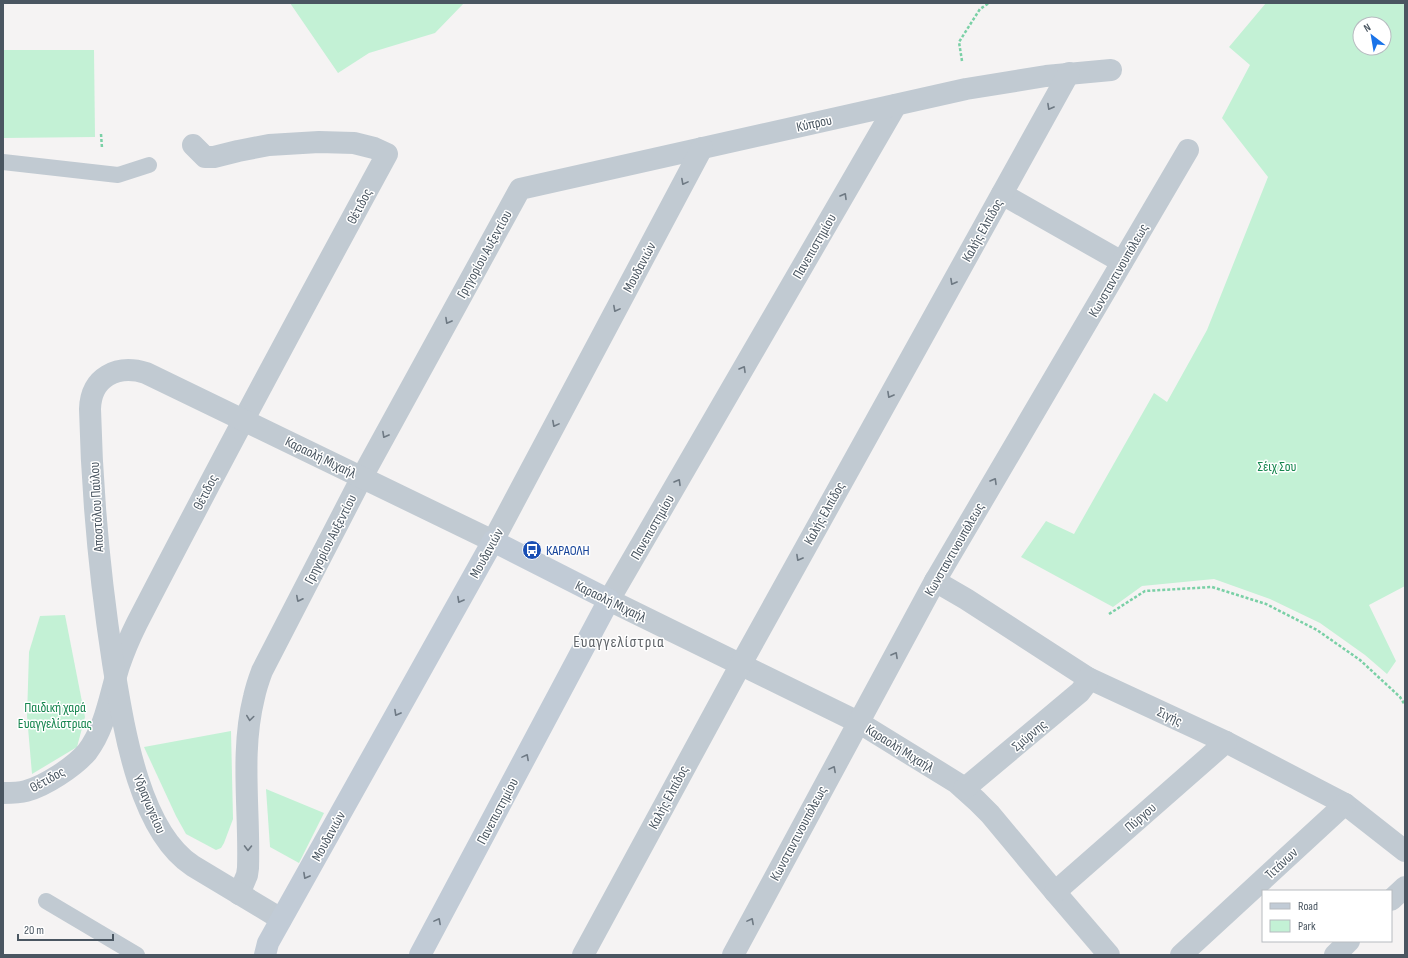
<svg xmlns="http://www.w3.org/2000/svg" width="1408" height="958" font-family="'Sofia Sans Condensed',sans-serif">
	<rect width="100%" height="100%" fill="#f5f3f3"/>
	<g fill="#c3f1d5" fill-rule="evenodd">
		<polygon points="290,3 464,3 435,33 369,53 338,73"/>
		<path d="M1266,3h139v583l-36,19 27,56 -9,13 -22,-19 -45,-32 -50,-24 -56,-20 -72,7 -29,21 -92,-50 25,-36 28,13 80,-141 13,9 40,-72 61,-153 -46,-59 28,-53 -21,-18zM1360,24h24v24h-24z"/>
		<polygon points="3,50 94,50 95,137 3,138"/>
		<polygon points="65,615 85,717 77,747 32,774 27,716 29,652 40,616"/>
		<polygon points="231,731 233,819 224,843 221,848 216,850 186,834 176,816 144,747"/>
		<polygon points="266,789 324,813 299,863 270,847"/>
	</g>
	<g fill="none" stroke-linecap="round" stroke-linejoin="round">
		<g stroke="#7ad0a6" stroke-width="2.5" stroke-dasharray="3 2" stroke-linecap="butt">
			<polyline points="962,61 959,42 980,9 989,3"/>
			<polyline points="101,134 102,148"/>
			<polyline points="1109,614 1145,591 1212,587 1266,604 1317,630 1360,660 1400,697 1405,705"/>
		</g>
		<g stroke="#c1cad2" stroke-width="16">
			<polyline points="3,162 118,175 149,165"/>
			<polyline points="46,901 137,955"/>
		</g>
		<g stroke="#c1cad2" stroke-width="22">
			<polyline points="896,105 609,600 858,722 957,783 977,801 990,814 1055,892 1109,955"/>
			<polyline points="1002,194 1122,262"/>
			<polyline points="935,581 966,599 1088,678 1226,742 1345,804 1405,851"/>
			<polyline points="964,789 1080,692 1086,684 1088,678"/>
			<path d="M3,793c8,0 16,0 23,-2 19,-5 48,-24 61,-39 19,-25 23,-58 32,-86 5,-15 11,-29 18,-43 81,-157 165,-313 250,-469l-13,-6 -20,-5 -35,-1 -50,3 -31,6 -24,6h-9l-12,-12"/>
			<polyline points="1055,892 1226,742"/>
			<path d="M239,894l8,-19 1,-7c2,-57 -8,-115 6,-171 2,-9 5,-18 8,-26l100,-194 158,-288 446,-100 80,-13 65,-6"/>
			<polyline points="1391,900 1405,887"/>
			<path d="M281,919l-88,-53c-55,-36 -70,-143 -80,-203 -13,-84 -21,-169 -23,-254 1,-32 27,-45 56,-36l347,168 209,-393"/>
			<polyline points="583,955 741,664 1069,73"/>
			<polyline points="733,955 935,581 1188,150"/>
			<polyline points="1181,955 1345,804"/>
			<polyline points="1335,955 1349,941"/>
		</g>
		<polyline stroke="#c1cbd6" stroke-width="22" points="265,955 268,943 493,541 609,600 420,955"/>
	</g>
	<defs><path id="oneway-chevron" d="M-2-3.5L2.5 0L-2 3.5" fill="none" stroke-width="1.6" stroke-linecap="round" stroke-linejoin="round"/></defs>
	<g stroke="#6e7983">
		<use href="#oneway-chevron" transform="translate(1050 107) rotate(119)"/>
		<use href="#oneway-chevron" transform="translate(684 182) rotate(118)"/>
		<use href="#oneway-chevron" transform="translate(844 196) rotate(-60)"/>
		<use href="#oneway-chevron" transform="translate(953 282) rotate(119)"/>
		<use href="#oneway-chevron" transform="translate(616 309) rotate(118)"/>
		<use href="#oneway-chevron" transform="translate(448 321) rotate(119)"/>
		<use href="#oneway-chevron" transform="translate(743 369) rotate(-60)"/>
		<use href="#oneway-chevron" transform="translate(890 395) rotate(119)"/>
		<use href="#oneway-chevron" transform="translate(555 424) rotate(118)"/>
		<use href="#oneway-chevron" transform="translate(385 435) rotate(119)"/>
		<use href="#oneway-chevron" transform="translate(994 481) rotate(-60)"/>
		<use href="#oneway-chevron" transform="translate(678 482) rotate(-60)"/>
		<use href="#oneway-chevron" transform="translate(799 558) rotate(119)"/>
		<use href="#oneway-chevron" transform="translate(299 599) rotate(117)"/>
		<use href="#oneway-chevron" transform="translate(895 655) rotate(-61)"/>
		<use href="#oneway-chevron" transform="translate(250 718) rotate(98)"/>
		<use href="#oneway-chevron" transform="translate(833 769) rotate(-62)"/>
		<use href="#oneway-chevron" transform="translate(248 848) rotate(91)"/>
		<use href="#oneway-chevron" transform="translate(751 921) rotate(-62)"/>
	</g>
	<g stroke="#6e7984">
		<use href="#oneway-chevron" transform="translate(460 600) rotate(119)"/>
		<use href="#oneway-chevron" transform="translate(397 713) rotate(119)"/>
		<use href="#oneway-chevron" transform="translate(526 757) rotate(-62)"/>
		<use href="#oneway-chevron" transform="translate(306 876) rotate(119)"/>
		<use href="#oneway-chevron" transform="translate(438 921) rotate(-62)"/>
	</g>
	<defs>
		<g id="bus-disc" transform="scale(1)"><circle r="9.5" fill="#1a4fb4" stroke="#fff"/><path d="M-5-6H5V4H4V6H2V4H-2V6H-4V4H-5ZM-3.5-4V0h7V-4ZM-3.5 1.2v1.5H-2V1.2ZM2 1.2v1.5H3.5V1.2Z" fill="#fff"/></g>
	</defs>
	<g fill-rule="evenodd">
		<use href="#bus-disc" x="532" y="550"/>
	</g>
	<g text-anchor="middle" stroke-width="3" stroke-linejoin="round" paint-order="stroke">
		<g font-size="14" fill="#4a5661" stroke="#fff">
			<text transform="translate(814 123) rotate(-12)" y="5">Κύπρου</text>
			<text transform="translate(359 206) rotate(-62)" y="5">Θέτιδος</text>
			<text transform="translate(982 230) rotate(-61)" y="5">Καλής Ελπίδος</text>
			<text transform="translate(814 246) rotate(-60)" y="5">Πανεπιστημίου</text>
			<text transform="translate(484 254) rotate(-61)" y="5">Γρηγορίου Αυξεντίου</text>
			<text transform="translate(639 267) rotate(-62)" y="5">Μουδανιών</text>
			<text transform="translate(1118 270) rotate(-60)" y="5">Κωνσταντινουπόλεως</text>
			<text transform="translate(321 457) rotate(26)" y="5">Καραολή Μιχαήλ</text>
			<text transform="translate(205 492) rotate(-63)" y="5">Θέτιδος</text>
			<text transform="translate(96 507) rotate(-93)" y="5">Αποστόλου Παύλου</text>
			<text transform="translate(824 513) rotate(-61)" y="5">Καλής Ελπίδος</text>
			<text transform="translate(652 527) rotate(-60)" y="5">Πανεπιστημίου</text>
			<text transform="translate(330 539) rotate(-63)" y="5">Γρηγορίου Αυξεντίου</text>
			<text transform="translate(954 549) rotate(-60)" y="5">Κωνσταντινουπόλεως</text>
			<text transform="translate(486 553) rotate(-61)" y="5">Μουδανιών</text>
			<text transform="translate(611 601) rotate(26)" y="5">Καραολή Μιχαήλ</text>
			<text transform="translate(1170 716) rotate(25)" y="5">Σιγής</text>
			<text transform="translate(1029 735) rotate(-40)" y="5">Σμύρνης</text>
			<text transform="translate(900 748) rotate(32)" y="5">Καραολή Μιχαήλ</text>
			<text transform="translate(47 779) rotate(-29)" y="5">Θέτιδος</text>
			<text transform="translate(668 797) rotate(-62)" y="5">Καλής Ελπίδος</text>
			<text transform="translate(150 804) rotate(67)" y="5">Υδραγωγείου</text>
			<text transform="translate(497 811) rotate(-62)" y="5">Πανεπιστημίου</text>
			<text transform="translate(1140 817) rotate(-41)" y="5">Πύργου</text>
			<text transform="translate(798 833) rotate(-62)" y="5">Κωνσταντινουπόλεως</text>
			<text transform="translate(328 836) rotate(-61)" y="5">Μουδανιών</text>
			<text transform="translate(1281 863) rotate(-43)" y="5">Τιτάνων</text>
		</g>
		<g font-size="14" fill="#17864f" stroke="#fff">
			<text x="1277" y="471">Σέιχ Σου</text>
			<text x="55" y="712">Παιδική χαρά<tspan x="55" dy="16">Ευαγγελίστριας</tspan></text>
		</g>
		<g font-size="14" fill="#164399" stroke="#fff" text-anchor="start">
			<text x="546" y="555">ΚΑΡΑΟΛΗ</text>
		</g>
		<g font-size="16" letter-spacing="1" fill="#5f6368" stroke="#fff">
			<text x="619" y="647">Ευαγγελίστρια</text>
		</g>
	</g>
	<rect width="1408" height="958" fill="none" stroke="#4a5661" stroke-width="8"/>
	<rect x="1262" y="890" width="130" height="52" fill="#ffffff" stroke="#b7bbc0"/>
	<rect x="1270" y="903" width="20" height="6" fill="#c1cbd6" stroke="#b7bbc0"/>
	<text x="1298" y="910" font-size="12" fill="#4a5661">Road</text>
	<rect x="1270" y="920" width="20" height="12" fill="#c3f1d5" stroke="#b7bbc0"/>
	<text x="1298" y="930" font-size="12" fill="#4a5661">Park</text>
	<g transform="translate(1372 36) rotate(329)"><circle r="19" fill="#ffffff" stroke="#b7bbc0"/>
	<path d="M0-3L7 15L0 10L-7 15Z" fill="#1a73e8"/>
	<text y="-6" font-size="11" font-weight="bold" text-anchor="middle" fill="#4a5661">N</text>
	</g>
	<path d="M18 934v6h95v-6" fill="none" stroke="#4a5661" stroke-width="2"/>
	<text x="24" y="934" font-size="12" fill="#4a5661" stroke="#ffffff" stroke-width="3" paint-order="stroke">20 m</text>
</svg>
